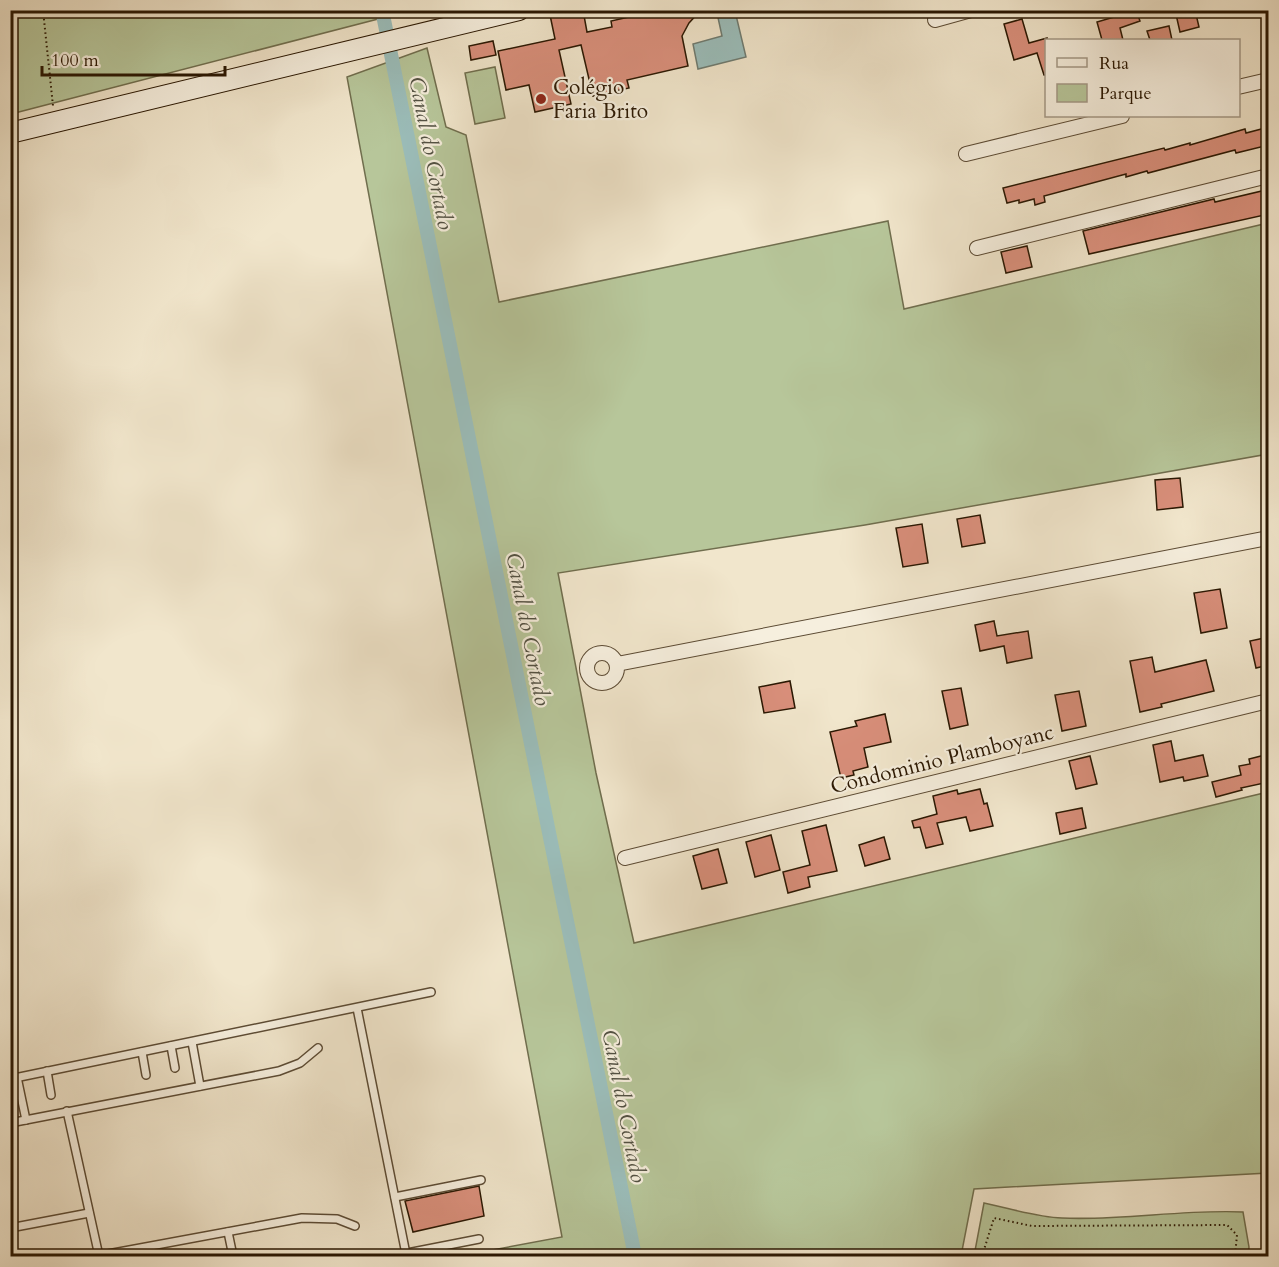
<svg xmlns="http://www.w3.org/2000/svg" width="1279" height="1267" font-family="Cardo,serif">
	<rect width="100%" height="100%" fill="#f1e6cc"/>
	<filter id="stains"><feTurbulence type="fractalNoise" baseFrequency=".00333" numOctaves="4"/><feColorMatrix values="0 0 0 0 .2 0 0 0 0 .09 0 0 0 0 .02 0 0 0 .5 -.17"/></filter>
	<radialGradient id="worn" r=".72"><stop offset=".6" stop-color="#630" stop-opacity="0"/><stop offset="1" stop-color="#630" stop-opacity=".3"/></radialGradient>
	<g fill="#b7c69a" stroke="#706e4e" stroke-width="1.5">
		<polygon points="10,11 11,10 409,11 11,114"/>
		<polygon points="427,48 446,127 466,135 499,302 888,221 904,309 1268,223 1268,454 865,525 558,573 596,773 634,943 1268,792 1268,1173 974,1189 961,1256 460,1256 562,1237 347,77"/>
		<polygon points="495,67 505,118 475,124 465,73"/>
		<path d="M984,1203c25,5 52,14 78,15 60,3 121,-9 181,-6l6,35 -1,9h-274z"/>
	</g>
	<polygon fill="#9bbebb" stroke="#6e7b71" stroke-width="1.5" points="726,10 735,11 746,57 698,69 693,44 722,36 717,13"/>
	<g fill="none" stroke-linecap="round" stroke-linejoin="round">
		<polyline stroke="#9bbebb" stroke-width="14" points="382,10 635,1256"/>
	</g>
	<g fill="#d98f7b" stroke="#2a1702" stroke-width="1.5">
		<polygon points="574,10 583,10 587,32 612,27 611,21 660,10 701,10 689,23 682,36 688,66 627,80 629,88 593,96 581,45 559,50 571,104 535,112 529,85 506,90 498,51 555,39 550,15"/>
		<polygon points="1119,10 1136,10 1140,21 1120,28 1123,40 1102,40 1097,22 1121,15"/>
		<polygon points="1175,10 1195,10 1199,27 1180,32"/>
		<polygon points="1022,19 1029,43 1047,38 1047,75 1044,75 1037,53 1014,60 1004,24"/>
		<polygon points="1169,26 1172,40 1150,40 1147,31"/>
		<polygon points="493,41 496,55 471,60 469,46"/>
		<polygon points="1269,127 1269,145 1236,153 1235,150 1148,173 1147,171 1126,177 1126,174 1044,196 1045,202 1035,205 1034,199 1019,203 1019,200 1007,203 1003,188 1164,148 1165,150 1190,143 1190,145 1245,129 1246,133"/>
		<polygon points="1266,190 1269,214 1089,254 1083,231 1214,199 1215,202"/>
		<polygon points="1027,246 1032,267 1006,273 1001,252"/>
		<polygon points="1180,478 1183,507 1157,510 1155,480"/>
		<polygon points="980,515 985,543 962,547 957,519"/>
		<polygon points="922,524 928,563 903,567 896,528"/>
		<polygon points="1220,589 1227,628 1201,633 1194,593"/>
		<polygon points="994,621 997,636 1028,631 1032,658 1007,663 1004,646 980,651 975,625"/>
		<polygon points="1269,637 1269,665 1256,668 1250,641"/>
		<polygon points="1152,657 1155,672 1206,660 1214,691 1161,704 1162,707 1140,712 1130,661"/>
		<polygon points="790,681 795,708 764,713 759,687"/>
		<polygon points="961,688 968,725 950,729 942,691"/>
		<polygon points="1079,691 1086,726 1062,731 1055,695"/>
		<polygon points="885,714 891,742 864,748 868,767 853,771 854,775 841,778 830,732 857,726 855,721"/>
		<polygon points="1171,741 1175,761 1203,755 1208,776 1184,781 1183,777 1160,782 1153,745"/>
		<polygon points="1265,755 1266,759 1269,759 1269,782 1241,788 1242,790 1216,797 1212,782 1241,775 1239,766 1250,764 1249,759"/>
		<polygon points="1090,756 1097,784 1076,789 1069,761"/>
		<polygon points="980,789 984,804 987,803 993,826 970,831 966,817 937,823 943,844 926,848 920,827 914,828 912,821 937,814 933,796 957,790 958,794"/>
		<polygon points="1082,808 1086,828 1060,834 1056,813"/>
		<polygon points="826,825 837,871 808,877 810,887 788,893 783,872 810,865 802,831"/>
		<polygon points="771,835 780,870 755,877 746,842"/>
		<polygon points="884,837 890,859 865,866 859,845"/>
		<polygon points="718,849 727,883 702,889 693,856"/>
		<polygon points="479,1186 484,1216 413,1232 405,1201"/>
	</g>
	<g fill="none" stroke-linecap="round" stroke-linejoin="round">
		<g stroke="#5c4b34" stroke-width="10">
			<g id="lane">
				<polyline points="357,1008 406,1254"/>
				<polyline points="192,1042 200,1086"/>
				<polyline points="171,1046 175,1068"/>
				<polyline points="142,1052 146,1075"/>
				<polyline points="47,1071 51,1095"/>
				<polyline points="17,1077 26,1120"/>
				<polyline points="10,1079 431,992"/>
				<polyline points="67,1111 99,1256"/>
				<polyline points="10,1123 279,1071 300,1063 318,1048"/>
				<polyline points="395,1197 481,1180"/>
				<polyline points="10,1228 89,1213"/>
				<polyline points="228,1232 233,1256"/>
				<polyline points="97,1256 302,1218 337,1219 355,1226"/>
				<polyline points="392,1256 479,1239"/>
			</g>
		</g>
		<g stroke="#5c4b34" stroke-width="16">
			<g id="street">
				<polyline points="935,20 971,10"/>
				<polyline points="1238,87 1268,80"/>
				<polyline points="966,154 1122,116"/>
				<polyline points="977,248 1268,176"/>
				<circle cx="602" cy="668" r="15"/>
				<polyline points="617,664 1268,538"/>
				<polyline points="625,858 1268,701"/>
			</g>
		</g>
		<g stroke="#2a1702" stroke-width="22">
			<polyline id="secondary" points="10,133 519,10"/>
		</g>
		<g stroke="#2a1702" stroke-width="2" stroke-dasharray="1.5 3" stroke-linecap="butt">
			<polyline points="43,10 53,106"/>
			<polyline points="982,1256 994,1218 1032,1226 1227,1225 1237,1235 1235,1256"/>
		</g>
		<use href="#lane" stroke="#f6efde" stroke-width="7"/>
		<use href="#street" stroke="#f6efde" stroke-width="14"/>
		<use href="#secondary" stroke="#f6efde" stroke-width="20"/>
	</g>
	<circle fill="#8f2418" stroke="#f6efde" stroke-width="2" cx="541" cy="99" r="6"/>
	<g text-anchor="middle" stroke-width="4.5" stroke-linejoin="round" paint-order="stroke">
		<g font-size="21" fill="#2a1702" stroke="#f6efde" text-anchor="start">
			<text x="553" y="94">Colégio<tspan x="553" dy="24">Faria Brito</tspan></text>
		</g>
		<g font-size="21" fill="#2a1702" stroke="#f6efde">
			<text transform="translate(942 759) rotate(-14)" y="7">Condominio Plamboyanc</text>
		</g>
		<g font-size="22" font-style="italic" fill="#525143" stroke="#f6efde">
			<text transform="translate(432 153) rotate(79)" y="8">Canal do Cortado</text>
			<text transform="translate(529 629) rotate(79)" y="8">Canal do Cortado</text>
			<text transform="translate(625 1106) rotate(79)" y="8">Canal do Cortado</text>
		</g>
	</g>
	<rect width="1279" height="1267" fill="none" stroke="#f1e6cc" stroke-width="36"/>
	<rect x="12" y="12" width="1255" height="1243" fill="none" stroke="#2a1702" stroke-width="3"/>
	<rect x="18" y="18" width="1243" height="1231" fill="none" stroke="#2a1702" stroke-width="1.5"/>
	<rect x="1045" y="39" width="195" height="78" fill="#f6efde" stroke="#a49986" stroke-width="1.5"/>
	<rect x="1057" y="58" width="30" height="9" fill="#f6efde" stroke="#a49986" stroke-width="1.5"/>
	<text x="1099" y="69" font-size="18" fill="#2a1702">Rua</text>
	<rect x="1057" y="84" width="30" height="18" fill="#b7c69a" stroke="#a49986" stroke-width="1.5"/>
	<text x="1099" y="99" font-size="18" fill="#2a1702">Parque</text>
	<path d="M42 66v9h183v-9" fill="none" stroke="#2a1702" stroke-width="3"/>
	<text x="51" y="66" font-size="18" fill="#2a1702" stroke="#f6efde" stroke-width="4.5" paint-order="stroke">100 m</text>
	<rect width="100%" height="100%" filter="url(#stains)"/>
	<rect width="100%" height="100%" fill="url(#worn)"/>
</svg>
